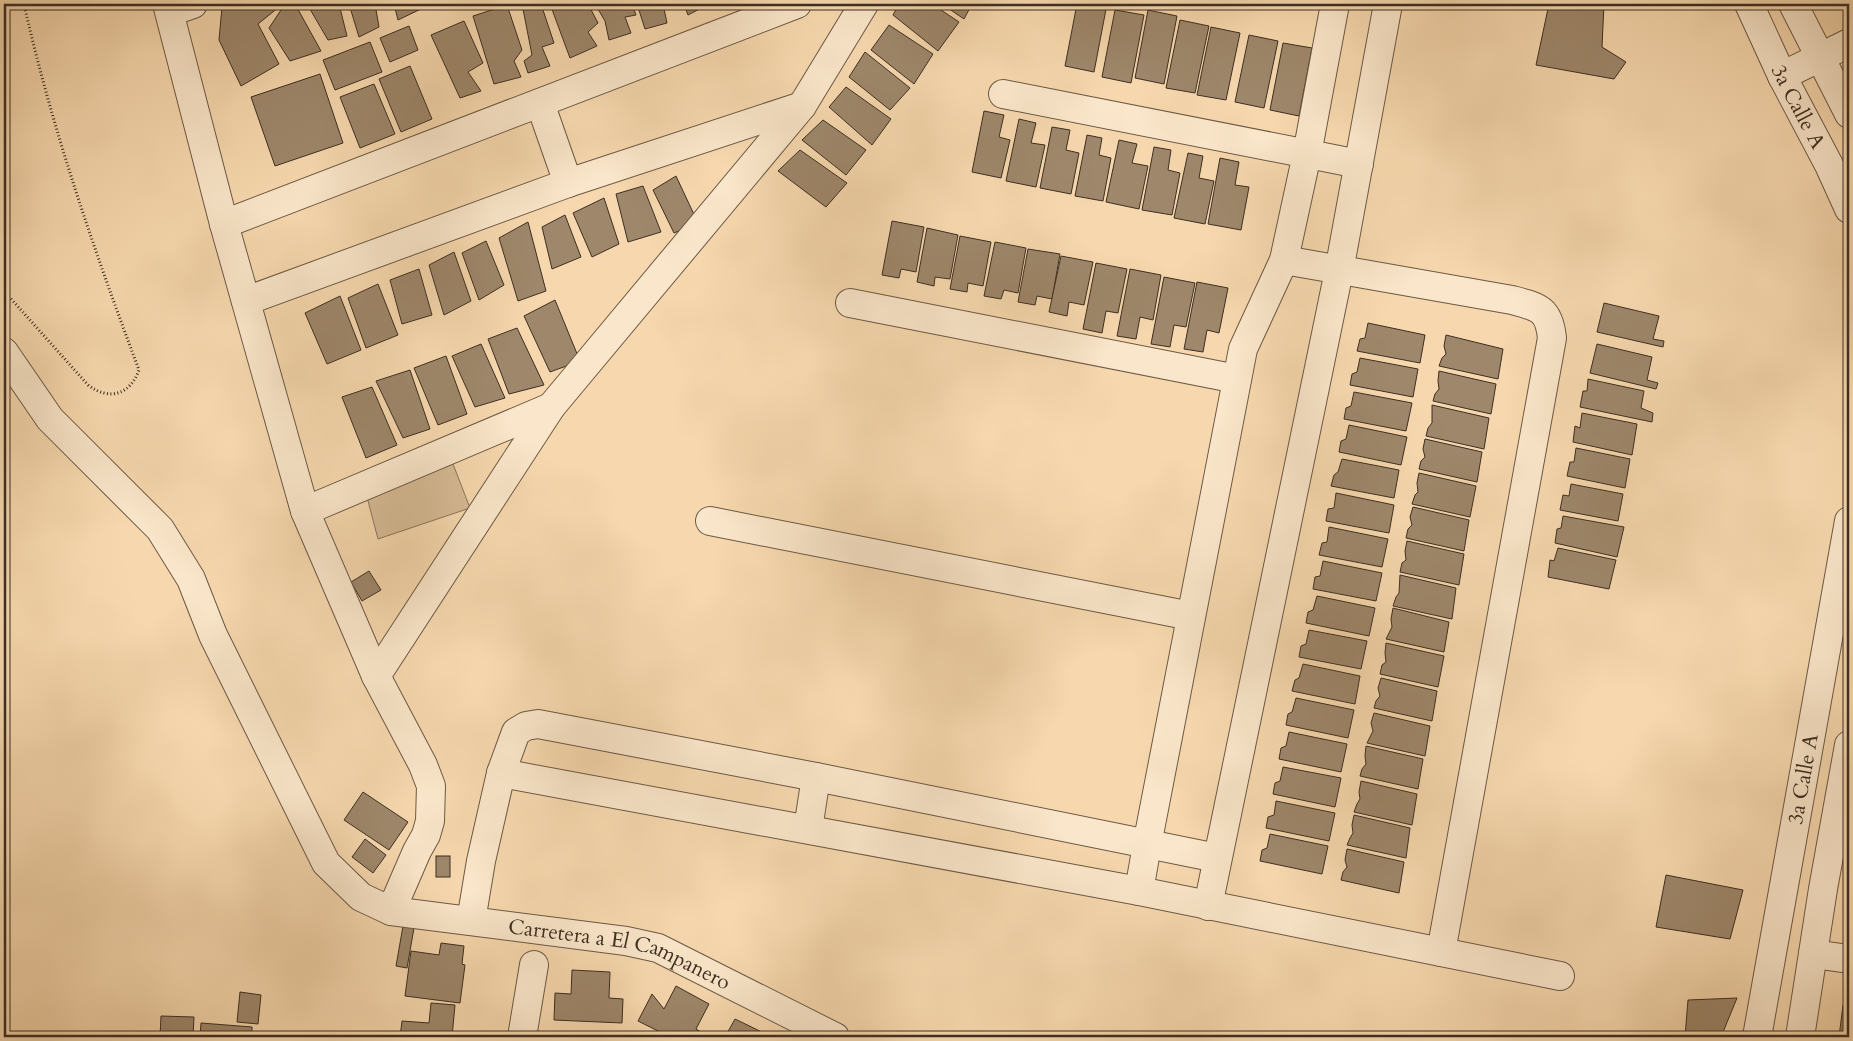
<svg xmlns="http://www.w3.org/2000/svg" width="1853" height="1041" font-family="Cardo,serif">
	<rect width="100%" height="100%" fill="#f7d8ae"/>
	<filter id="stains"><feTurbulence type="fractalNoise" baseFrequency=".004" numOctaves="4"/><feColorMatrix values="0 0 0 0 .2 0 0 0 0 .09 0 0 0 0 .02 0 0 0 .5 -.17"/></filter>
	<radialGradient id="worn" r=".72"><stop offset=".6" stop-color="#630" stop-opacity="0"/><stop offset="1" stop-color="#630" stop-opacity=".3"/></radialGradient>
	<polygon fill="#d7bb96" stroke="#8a755c" points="453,464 470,508 378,539 367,497"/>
	<g fill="#9e876b" stroke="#3d2f22">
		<polygon points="227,4 277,4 279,7 258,24 279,64 241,86 219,40 222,7"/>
		<polygon points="285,4 295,4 321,51 290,61 269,28"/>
		<polygon points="307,4 339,4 347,36 328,40"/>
		<polygon points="349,4 375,4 379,27 359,37"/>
		<polygon points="394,4 423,4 425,7 398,20"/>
		<polygon points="522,4 541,4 554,43 542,47 550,66 528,73 524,61 532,55"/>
		<polygon points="550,4 588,4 598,23 588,32 597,46 570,58"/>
		<polygon points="595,4 632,4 636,15 625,17 631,33 609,40 605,21"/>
		<polygon points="637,4 663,4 667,23 645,29"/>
		<polygon points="684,4 709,4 688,15"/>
		<polygon points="899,4 932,4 959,22 938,51 893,15"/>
		<polygon points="942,4 972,4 964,19"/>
		<polygon points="1077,4 1107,4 1094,72 1065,66"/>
		<polygon points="1549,4 1604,4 1602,47 1626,62 1614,79 1536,65"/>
		<polygon points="507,5 522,50 514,61 521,77 494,84 473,16"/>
		<polygon points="1115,10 1144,15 1131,83 1102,77"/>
		<polygon points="1148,10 1177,16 1164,84 1135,78"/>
		<polygon points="1180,20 1209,26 1195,93 1166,88"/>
		<polygon points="464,21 483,63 468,72 481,91 460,98 431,35"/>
		<polygon points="889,25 933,54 914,84 871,50"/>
		<polygon points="409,26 418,50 390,62 380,38"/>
		<polygon points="1211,27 1240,33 1226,100 1197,95"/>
		<polygon points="1249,35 1278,41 1264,108 1235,102"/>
		<polygon points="370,42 382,72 335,90 323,60"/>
		<polygon points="1283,43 1312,48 1299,116 1270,110"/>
		<polygon points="865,52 910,88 890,110 849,77"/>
		<polygon points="410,66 432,119 401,132 379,79"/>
		<polygon points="320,74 343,143 275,166 251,97"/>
		<polygon points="374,84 395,134 360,148 340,97"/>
		<polygon points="846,87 891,119 872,145 829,107"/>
		<polygon points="984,111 1004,115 999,137 1010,140 1001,178 972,172"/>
		<polygon points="1019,119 1036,123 1031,143 1045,145 1036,187 1006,181"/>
		<polygon points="823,120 866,150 846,175 802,140"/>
		<polygon points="1052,127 1070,130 1066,150 1079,153 1071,194 1040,188"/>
		<polygon points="1087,135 1102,138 1099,155 1111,158 1103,201 1075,196"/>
		<polygon points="1119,140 1137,144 1132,163 1148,166 1139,209 1106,202"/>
		<polygon points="1154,147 1171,150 1168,170 1180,173 1172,215 1142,210"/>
		<polygon points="800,150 847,183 826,207 778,171"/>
		<polygon points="1188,153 1203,156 1199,178 1214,181 1205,224 1174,218"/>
		<polygon points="1220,158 1239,162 1235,185 1249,187 1241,230 1208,224"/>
		<polygon points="676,176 698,223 674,233 653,190"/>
		<polygon points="643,186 661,232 628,242 616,194"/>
		<polygon points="604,198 619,244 592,257 573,213"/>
		<polygon points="565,215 581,257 552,269 542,227"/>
		<polygon points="892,221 924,227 916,272 901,269 899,278 882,275"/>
		<polygon points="528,222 546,291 518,301 499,238"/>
		<polygon points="927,228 958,235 950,279 935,277 934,286 917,282"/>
		<polygon points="960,236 991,242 983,286 968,283 967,292 950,289"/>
		<polygon points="486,241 504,285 479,300 462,253"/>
		<polygon points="995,242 1026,248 1018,293 1004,290 1001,299 984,296"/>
		<polygon points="1028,249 1060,254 1052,299 1037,296 1035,305 1018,302"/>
		<polygon points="454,252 471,301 444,315 429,265"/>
		<polygon points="1061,256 1093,262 1084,305 1069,302 1067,316 1049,312"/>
		<polygon points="1096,263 1127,269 1118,313 1106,311 1102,333 1083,329"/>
		<polygon points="419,269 432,315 402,324 390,280"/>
		<polygon points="1130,269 1161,275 1153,320 1140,317 1136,339 1117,336"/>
		<polygon points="1164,277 1195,283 1186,327 1174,325 1170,347 1151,344"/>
		<polygon points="1197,282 1228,288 1219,333 1207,330 1203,352 1184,349"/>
		<polygon points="378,284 398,335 366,348 348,298"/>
		<polygon points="340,296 361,350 327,364 305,313"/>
		<polygon points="555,300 580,361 550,372 524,316"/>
		<polygon points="1604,303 1659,316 1653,339 1664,341 1663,347 1597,332"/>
		<polygon points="1368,323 1425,335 1420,363 1357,351 1360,339 1365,338"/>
		<polygon points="517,328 544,385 509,394 488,339"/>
		<polygon points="1446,335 1503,349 1498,379 1439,366 1442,358 1446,354 1444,346"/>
		<polygon points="481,344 505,398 475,407 452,356"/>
		<polygon points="1597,344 1652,357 1647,380 1658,383 1656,389 1590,373"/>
		<polygon points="446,356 467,414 438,425 414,368"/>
		<polygon points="1360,358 1418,369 1413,397 1350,385 1352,374 1357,372"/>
		<polygon points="410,370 430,429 403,438 376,381"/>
		<polygon points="1439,371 1496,384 1491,414 1433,401 1435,394 1439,389 1438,381"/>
		<polygon points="1588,379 1644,391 1641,408 1653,413 1652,422 1580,407 1583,391 1587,391"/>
		<polygon points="372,387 397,445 366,458 342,397"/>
		<polygon points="1354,392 1412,403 1406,431 1344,419 1346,408 1351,406"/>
		<polygon points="1432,405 1489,418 1484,449 1426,436 1428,428 1432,423"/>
		<polygon points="1582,413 1637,424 1632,455 1573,442 1575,426 1580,428"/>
		<polygon points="1349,425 1407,437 1401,465 1339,452 1341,441 1346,439"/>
		<polygon points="1425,439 1482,452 1477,482 1419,469 1421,461 1425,457 1423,449"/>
		<polygon points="1576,448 1630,459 1625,488 1567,476 1570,462 1574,462"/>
		<polygon points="1342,459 1399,470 1394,498 1331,486 1334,475 1338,472"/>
		<polygon points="1419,473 1476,486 1470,517 1412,504 1415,495 1418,492 1417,483"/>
		<polygon points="1571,484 1623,494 1618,521 1560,510 1563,495 1569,496"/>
		<polygon points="1336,493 1394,505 1389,533 1326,521 1328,509 1334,508"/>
		<polygon points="1413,507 1469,520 1464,551 1406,538 1408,529 1412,525 1410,517"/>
		<polygon points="1563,516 1624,527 1617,557 1555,543 1557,529 1561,528"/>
		<polygon points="1329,527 1388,539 1382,567 1319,555 1322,543 1327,542"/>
		<polygon points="1407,541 1464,554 1459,585 1400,572 1402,563 1406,560 1405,551"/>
		<polygon points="1558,548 1616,560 1609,589 1548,577 1550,560 1554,561"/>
		<polygon points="1323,561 1382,573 1376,601 1313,589 1315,577 1320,576"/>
		<polygon points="369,571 381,590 362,601 351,582"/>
		<polygon points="1400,575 1456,588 1452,619 1393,606 1396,597 1399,593"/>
		<polygon points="1317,596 1375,608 1369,636 1306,623 1308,612 1313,610"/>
		<polygon points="1393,608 1449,622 1444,652 1386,639 1392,627 1391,619"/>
		<polygon points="1309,630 1367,641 1361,669 1299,657 1301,646 1306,644"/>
		<polygon points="1386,643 1444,656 1438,687 1380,674 1382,665 1386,662 1385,653"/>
		<polygon points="1303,664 1360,676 1355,704 1292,691 1295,680 1299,678"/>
		<polygon points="1381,678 1437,691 1432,721 1374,708 1376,701 1380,696 1378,688"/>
		<polygon points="1296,698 1354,710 1348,738 1286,725 1288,714 1292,712"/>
		<polygon points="1374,713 1430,726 1425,756 1367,743 1373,731 1371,723"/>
		<polygon points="1289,732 1347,744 1341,772 1279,759 1281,748 1286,746"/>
		<polygon points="1366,746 1423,759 1418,789 1360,776 1362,769 1366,764 1365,756"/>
		<polygon points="1283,767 1341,778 1335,807 1273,794 1275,783 1280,781"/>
		<polygon points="1361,781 1417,794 1412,825 1354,812 1357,804 1360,799 1359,792"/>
		<polygon points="363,792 408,822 389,850 344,820"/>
		<polygon points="1276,801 1335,813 1329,841 1266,828 1268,817 1274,815"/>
		<polygon points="1354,815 1410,828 1406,858 1347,845 1350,838 1353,833 1352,825"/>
		<polygon points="1270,834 1328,846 1322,874 1260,861 1262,850 1267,848"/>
		<polygon points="365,839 386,855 373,873 352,857"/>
		<polygon points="1347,849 1404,862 1399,893 1341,880 1343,872 1347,867 1345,860"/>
		<rect x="436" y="856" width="14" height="21"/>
		<polygon points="1666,875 1743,890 1730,939 1656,927"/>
		<polygon points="403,926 414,928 407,968 396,966"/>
		<polygon points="441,943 464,946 462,964 465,965 460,1003 405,996 411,951 439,955"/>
		<polygon points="572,970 610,972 609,998 623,999 622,1023 554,1020 555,993 571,994"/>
		<polygon points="676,986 709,1004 696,1029 708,1036 707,1037 670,1037 638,1021 652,994 664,1009"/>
		<polygon points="240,992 261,995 258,1024 237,1022"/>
		<polygon points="1737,998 1721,1037 1685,1037 1688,1000"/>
		<polygon points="431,1003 455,1005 452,1037 400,1037 402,1021 429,1023"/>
		<polygon points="1843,1005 1849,1005 1849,1037 1839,1037"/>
		<polygon points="161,1016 194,1017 193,1037 160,1037"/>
		<polygon points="735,1019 768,1035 767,1037 725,1037"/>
		<polygon points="201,1023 252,1027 252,1037 200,1037"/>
		<polygon points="547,1032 592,1037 546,1037"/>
	</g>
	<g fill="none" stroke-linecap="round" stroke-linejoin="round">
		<g stroke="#6c5945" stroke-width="30">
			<g id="street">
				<polyline points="167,4 224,224 305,511 376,676 423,765 431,786 430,821 426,835 417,851 391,911"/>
				<path id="s1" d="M1749,4l33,72 47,89 20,44"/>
				<polyline points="1793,4 1849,114"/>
				<polyline points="170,12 193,4"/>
				<polyline points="1782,76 1849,43"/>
				<polyline points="1003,94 1359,164"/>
				<polyline points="540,103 568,183"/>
				<polyline points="224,224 797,4"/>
				<path d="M1284,260l228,40c27,7 37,9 40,38l-111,614"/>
				<polyline points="246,301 568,183 802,106"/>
				<polyline points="850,303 1237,379"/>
				<path id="s2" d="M4,352l46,67 110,110 31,50 22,56 113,228 35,34 30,14 235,30 32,7 177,89"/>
				<polyline points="305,511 551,407"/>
				<polyline points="710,521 1191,616"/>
				<polyline points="376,676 551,407 802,106 864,4"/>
				<polyline points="501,773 1139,891 1560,976"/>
				<polyline points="808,829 816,777"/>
				<polyline points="1139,891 1147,845 1243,349 1284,260 1307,154 1335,4"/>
				<polyline points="1208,906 1339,271 1388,4"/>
				<polyline points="471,921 481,861 501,773 516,732 526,726 538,724 816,777 1217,858"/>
				<polyline points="1813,954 1849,959"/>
				<polyline points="522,1037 534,965"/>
				<path id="s3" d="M1757,1037l92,-516"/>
				<polyline points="1800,1037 1823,889 1849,745"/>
			</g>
		</g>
		<path stroke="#3d2f22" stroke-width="3" stroke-dasharray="1 2.5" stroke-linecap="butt" d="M4,291l84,94c21,16 42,10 51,-15 -45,-120 -87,-241 -115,-366"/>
		<use href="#street" stroke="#fae6ca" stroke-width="28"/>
	</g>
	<g text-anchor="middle" stroke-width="4" stroke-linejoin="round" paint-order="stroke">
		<g font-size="21" fill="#3d2f22" stroke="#fae6ca">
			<text dy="7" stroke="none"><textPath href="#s1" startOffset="114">3a Calle A</textPath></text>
			<text dy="7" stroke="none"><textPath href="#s3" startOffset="262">3a Calle A</textPath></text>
			<text dy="7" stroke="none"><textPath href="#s2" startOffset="926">Carretera a El Campanero</textPath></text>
		</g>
	</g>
	<rect width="1853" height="1041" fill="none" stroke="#f7d8ae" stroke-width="20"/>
	<rect x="5" y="5" width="1843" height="1031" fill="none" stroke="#3d2f22" stroke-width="2.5"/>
	<rect x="10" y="10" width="1833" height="1021" fill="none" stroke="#3d2f22"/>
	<rect width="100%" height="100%" filter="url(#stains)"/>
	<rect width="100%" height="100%" fill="url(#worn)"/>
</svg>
